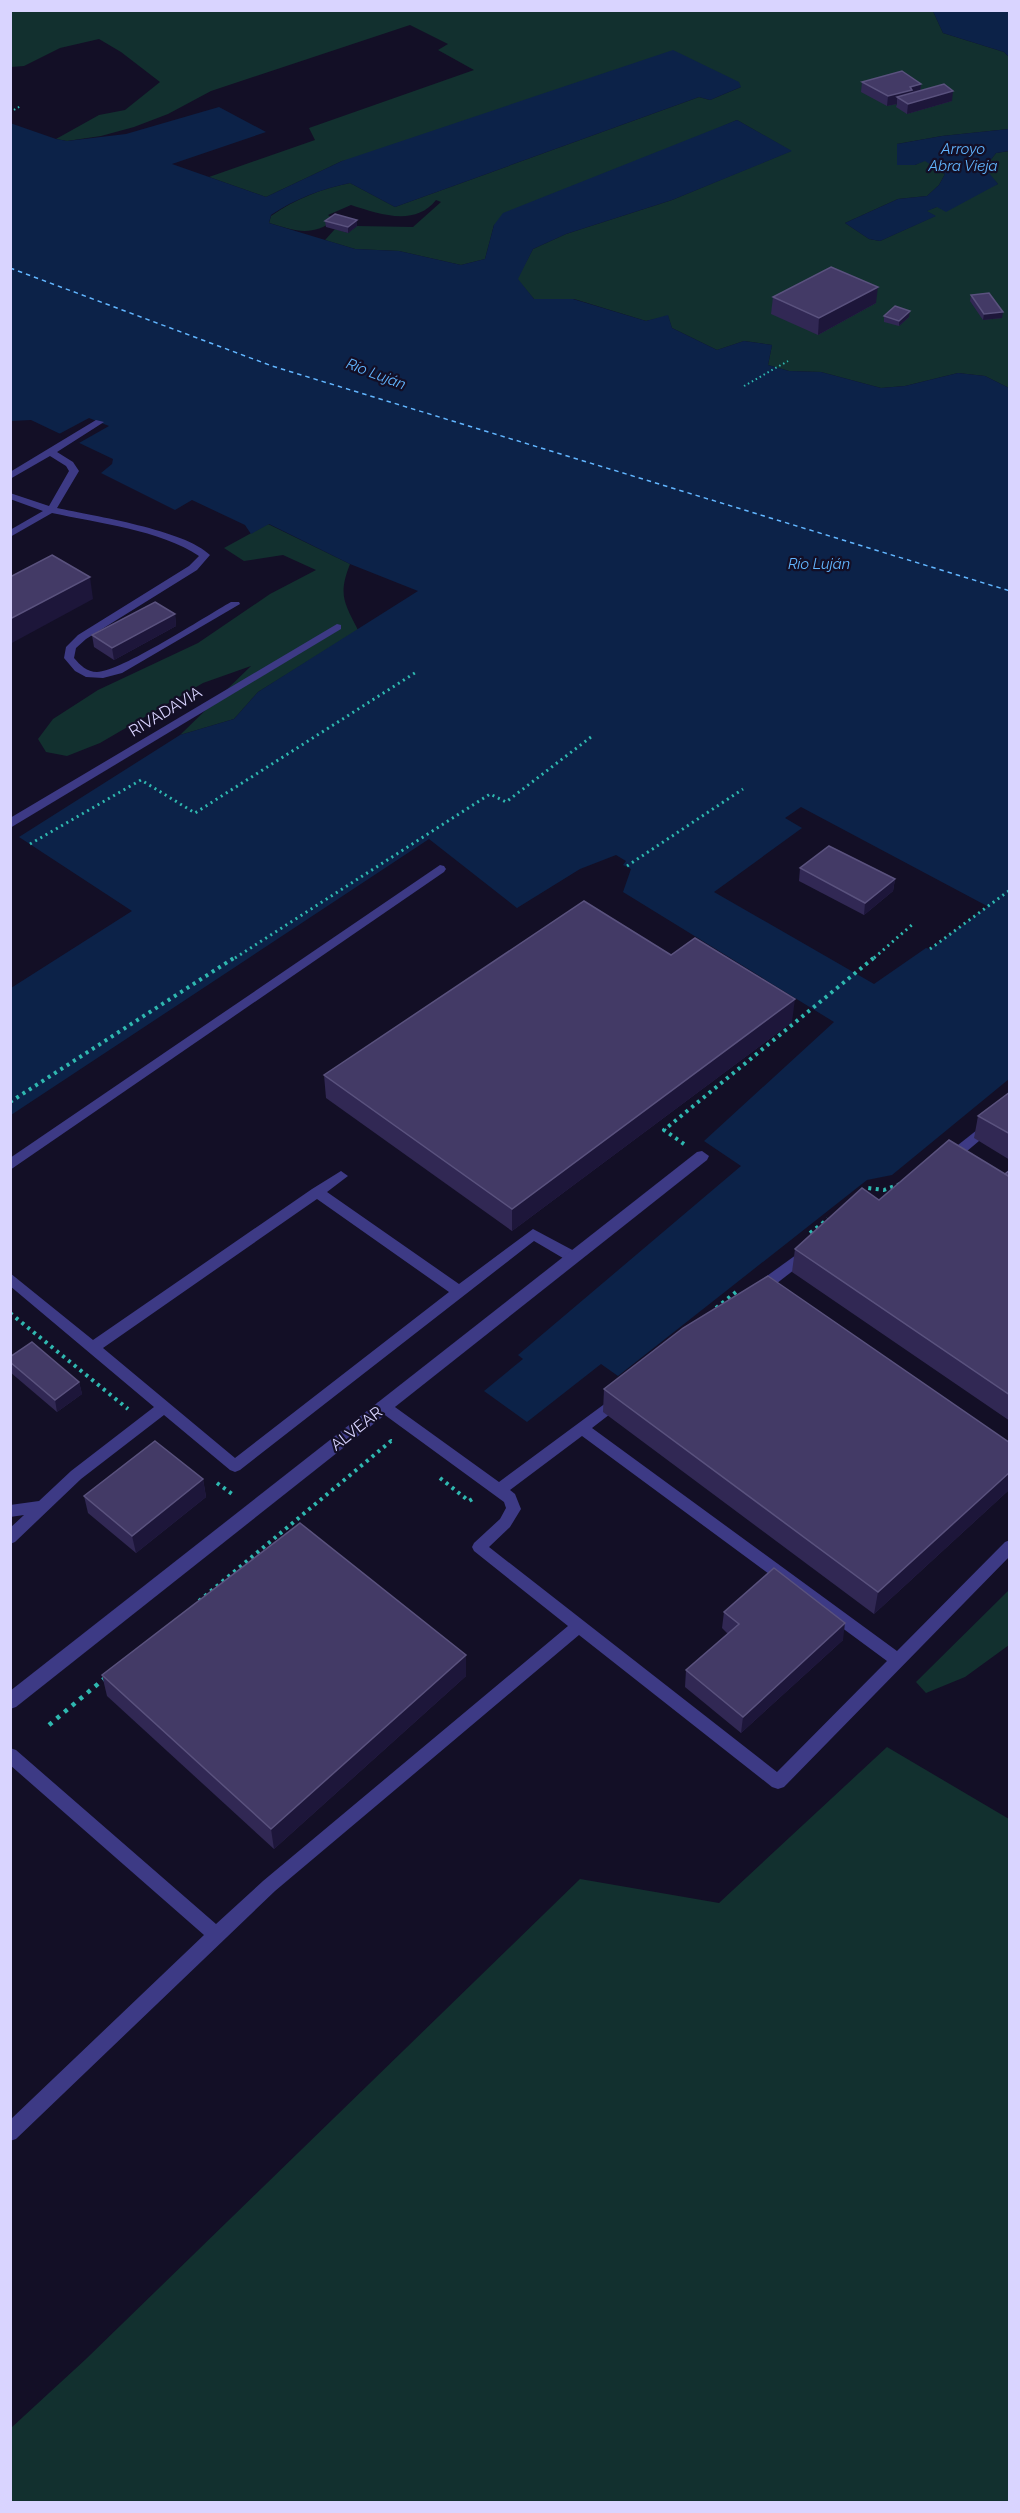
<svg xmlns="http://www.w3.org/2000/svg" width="1020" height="2513" font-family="Raleway,sans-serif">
	<rect width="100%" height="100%" fill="#130f26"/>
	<g fill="#12302f">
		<path d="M11,11h922l10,22 61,19 5,5v72l-67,7 -45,8 18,21 10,-5 20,14 -6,11 -12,11 -29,3 -53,24 24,16 11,2 55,-25 -9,-5 72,-27 -10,-11 -2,-7 10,-13 13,-2v237l-24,-12 -27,-3 -53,13 -24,2 -60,-16 -32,-1 -21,-6 4,-20 -28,-4 -27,9 -45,-22 -4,-12 -22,5 -72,-22h-40l-17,-20 16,-30 33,-15 106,-34 119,-49 -54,-31 -243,105 -9,34 -24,6 -62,-14 -44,-2 -30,-9 10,-11 13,4 9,-7 56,1 28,-25 -5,-2c-21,27 -57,14 -85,5l-23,10 7,5c-24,17 -39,11 -66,3l2,-7c24,-17 50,-27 79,-33l45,24 304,-110 11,3 31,-13 -399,74 -76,36 -57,-20 106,-37 -6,-12 165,-58 -36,-20 10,-6 -38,-19 -199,66 -43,23 -34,13 -33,9 -34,5 -11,-2 43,-24 26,-5 35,-28 -39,-30 -22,-13 -39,9 -36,18 -13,1z"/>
		<path d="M268,524l82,40c-12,31 -6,38 8,66l-100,62 -24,27 -54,16 71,-69 -48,17 -103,60 -33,13 -21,-4 -8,-13 15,-20 45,-29 100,-47 72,-49 46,-24 -33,-15 -39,6 -20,-13z"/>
		<polygon points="1009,1590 1009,1645 965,1677 926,1693 916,1682"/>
		<polygon points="887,1747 1009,1819 1009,2502 11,2502 11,2428 86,2359 580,1879 719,1903"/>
	</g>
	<g fill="#0c2248" fill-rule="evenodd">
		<polygon points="933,11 1009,11 1009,57 1004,52 943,33"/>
		<path d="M673,50l66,32 2,5 -31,13 -11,-3 -304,110 -45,-24c-29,6 -55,16 -79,32l-2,8 86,26 44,2 62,14 24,-6 9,-34 9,-12 234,-93 55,31 -120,49 -106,34 -33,15 -15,30 16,20h39l73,22 22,-6 4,13 45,22 27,-9 28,4 -4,20 21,6 32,1 60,16 24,-2 53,-13 27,3 24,12v691l-117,96 -25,5 -249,196 -17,-12 -74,58 -43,-31 39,-32 -5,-4 223,-189 -37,-25 130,-119 -211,-130 8,-23 -8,-4 3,-4 -10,-6 -36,14 -63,39 -88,-69 -418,276v-127l121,-77 -113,-74 161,-102 54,-16 24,-27 160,-101 -68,-27 -81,-40 -18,10 -6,-9 -53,-25 -17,10 -74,-37 11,-9 1,-5 -82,-39 -20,1 -1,-298 46,16 11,2 59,-7 93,-27 47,25 -94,32 94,33 76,-36zM801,807l186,99v1l-57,42 -4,-1 -52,36 -160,-92 88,-64 -17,-10z"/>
		<polygon points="1009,129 1009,151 996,153 986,166 989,173 998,184 946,212 937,207 927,211 936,216 880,241 869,239 845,223 898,199 927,196 939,185 945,174 925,161 915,165 897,165 897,144 942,136"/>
	</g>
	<polygon fill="#130f26" points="89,418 109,426 79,443 59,434"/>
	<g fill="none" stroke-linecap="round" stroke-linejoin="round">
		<polyline stroke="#62b6ff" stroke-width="1.5" stroke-dasharray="4.5 4" stroke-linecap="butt" points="10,268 272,366 1010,591"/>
		<g stroke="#2fb8b0" stroke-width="2" stroke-dasharray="1.5 3" stroke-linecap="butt">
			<polyline points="10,112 21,106"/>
			<polyline points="744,386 788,361"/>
		</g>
		<g stroke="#2fb8b0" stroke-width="3" stroke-dasharray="2 4" stroke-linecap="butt">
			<polyline points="30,844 141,780 195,813 418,671"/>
			<polyline points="627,866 743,789"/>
			<polyline points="930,949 1010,890"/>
			<polyline points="235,958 490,794 506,802 591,737"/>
			<polyline points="874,958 914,923"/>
		</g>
		<g stroke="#2fb8b0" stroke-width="4" stroke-dasharray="3 4.5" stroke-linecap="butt">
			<polyline points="10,1102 237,956"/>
			<polyline points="684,1144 664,1130 876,956"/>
			<polyline points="862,1192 868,1188 884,1190 900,1184"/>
			<polyline points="810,1233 828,1219"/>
			<polyline points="716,1308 736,1292"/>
			<polyline points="10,1313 128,1409"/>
			<polyline points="440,1478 469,1501 474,1498"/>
			<polyline points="217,1483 235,1496"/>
			<polyline points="199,1601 391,1441 394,1442"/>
		</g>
		<polyline stroke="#2fb8b0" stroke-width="4.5" stroke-dasharray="4 6" stroke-linecap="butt" points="49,1725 105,1678"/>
		<g fill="#3d3a85" fill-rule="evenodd">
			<path d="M96,420l8,2 -47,30 16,10 6,9 -22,37c37,8 128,22 153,47l-13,15 -111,69 -10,9 -2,10c6,7 13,14 23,14 23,0 109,-56 134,-70h8l1,2 -118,69 -19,5 -17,-1 -11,-6 -11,-13 2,-11 12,-12 111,-69 10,-10c-39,-26 -101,-33 -147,-43l-42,24v-7l33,-19 -33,-12v-6l39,13 20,-35 -3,-5 -16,-10 -40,23v-7z"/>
			<polygon points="440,865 444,866 446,869 444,872 10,1170 10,1158"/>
			<polygon points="1010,1104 1010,1115 954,1162 944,1162 942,1159 944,1156"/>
			<path d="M341,1171l7,5 -21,16 132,92 74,-55 45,24 2,4 -7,5 -5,-1 -34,-20 -294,229 -5,2 -5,-2 -66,-55 -83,64 -66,63 -5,2v-16l14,-13 -14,2v-12l29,-4 32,-30 83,-64 -144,-121v-13l83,67 219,-151zM317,1199l132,93 -214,166 -132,-110z"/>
			<polygon points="807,1247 814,1252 812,1256 763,1294 753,1294 751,1290 753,1286"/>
			<path d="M618,1394l5,2 2,4 -2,4 -31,24 305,223 108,-109 5,-2v16l-226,231 -6,2 -6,-2 -193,-152 -304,256 -259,248 -6,2v-21l194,-185 -194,-170v-17l6,2 200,174 47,-43 305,-255 -94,-75 -2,-4 2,-4 26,-24 6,-11 -2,-6 -126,-92 -2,-4 2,-4h10l111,80zM582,1436l305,225 -110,111 -288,-225 21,-20 11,-18 -6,-15 -5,-4z"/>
		</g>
		<g fill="#3d3a85" fill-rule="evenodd">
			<polygon points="337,624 341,625 341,629 10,828 10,818"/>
			<polygon points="702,1151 709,1156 707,1160 16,1707 10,1709 10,1691 697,1152"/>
		</g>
	</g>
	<g fill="#312854">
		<polygon points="862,82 921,84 920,91 952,101 907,114 896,107 897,104 887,106 861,92"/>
		<polygon points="357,220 357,226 348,233 326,227 325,221"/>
		<polygon points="971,295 1002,318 983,320 970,301"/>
		<polygon points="773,297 876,303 818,335 771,314"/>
		<polygon points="884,316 909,317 899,326 884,322"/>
		<polygon points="175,614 176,626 114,660 94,647 92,635"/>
		<polygon points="800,868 895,879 893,891 864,915 799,881"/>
		<polygon points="671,955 792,1022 512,1231 326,1098 324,1075"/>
		<polygon points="1010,1092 1010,1160 974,1138 978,1116"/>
		<polygon points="1010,1170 1010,1421 792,1272 795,1249 879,1200 1005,1174"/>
		<polygon points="10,1357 79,1382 82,1394 57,1412 10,1372"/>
		<polygon points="604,1389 1010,1443 1010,1489 874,1614 603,1412"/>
		<polygon points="203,1479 206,1497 136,1553 88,1513 84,1496"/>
		<polygon points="724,1612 843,1640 741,1733 685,1687 686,1670 728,1634 722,1628"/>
		<polygon points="466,1655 466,1676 274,1849 107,1696 102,1675"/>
	</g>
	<g fill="#1d163a">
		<polygon points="921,84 920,94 897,97 897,104 887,106 888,96"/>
		<polygon points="953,91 952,101 907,114 908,104"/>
		<polygon points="357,220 357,226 348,233 348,227"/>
		<polygon points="878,287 876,303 818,335 819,318"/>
		<polygon points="910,311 909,317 899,326 899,321"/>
		<polygon points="1003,312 1002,318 983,320 984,314"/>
		<polygon points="90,577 93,599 10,644 10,619"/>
		<polygon points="175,614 176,626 114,660 112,648"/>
		<polygon points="895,879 893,891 864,915 865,903"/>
		<polygon points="795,999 792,1022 512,1231 512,1209"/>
		<polygon points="79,1382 82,1394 57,1412 55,1400"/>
		<polygon points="1010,1472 1010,1489 874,1614 878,1592"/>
		<polygon points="203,1479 206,1497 136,1553 132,1536"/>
		<polygon points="845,1623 843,1640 741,1733 743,1717"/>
		<polygon points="466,1655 466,1676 274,1849 271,1829"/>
	</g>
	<g fill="#433a66" stroke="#5a527e" stroke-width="1.5">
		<polygon points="902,71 921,84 910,87 912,90 888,96 862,82"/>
		<polygon points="944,84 953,91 908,104 897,97"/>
		<polygon points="335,214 357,220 348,227 325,221"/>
		<polygon points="831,267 878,287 819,318 773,297"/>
		<polygon points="989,293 1003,312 984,314 971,295"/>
		<polygon points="895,306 910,311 899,321 884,316"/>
		<polygon points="52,555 90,577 10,619 10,577"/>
		<polygon points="155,602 175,614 112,648 92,635"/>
		<polygon points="829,846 895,879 865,903 800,868"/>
		<polygon points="584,901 671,955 695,938 795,999 512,1209 324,1075"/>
		<polygon points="1010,1092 1010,1134 978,1116"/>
		<polygon points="949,1140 1010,1177 1010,1395 795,1249 862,1188 879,1200"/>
		<polygon points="1010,1170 1010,1177 1005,1174"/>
		<polygon points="768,1276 1010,1443 1010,1472 878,1592 604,1389 683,1328"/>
		<polygon points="32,1342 79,1382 55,1400 10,1362 10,1357"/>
		<polygon points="155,1441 203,1479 132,1536 84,1496"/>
		<polygon points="300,1523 466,1655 271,1829 102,1675"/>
		<polygon points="774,1568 845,1623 743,1717 686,1670 739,1624 724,1612"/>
	</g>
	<g text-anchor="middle" stroke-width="4.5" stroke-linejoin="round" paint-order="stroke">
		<g font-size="15" font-style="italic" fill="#62b6ff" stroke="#130f26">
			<text x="963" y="154">Arroyo<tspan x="963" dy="17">Abra Vieja</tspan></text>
			<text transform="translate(376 374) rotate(21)" y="5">Río Luján</text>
			<text x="819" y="569">Río Luján</text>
		</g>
		<g font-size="16" fill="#d9d4ff" stroke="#130f26">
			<text transform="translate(165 711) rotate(-31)" y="6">RIVADAVIA</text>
			<text transform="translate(356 1428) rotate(-38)" y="6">ALVEAR</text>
		</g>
	</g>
	<rect width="1020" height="2513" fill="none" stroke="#d9d4ff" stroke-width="24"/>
</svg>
